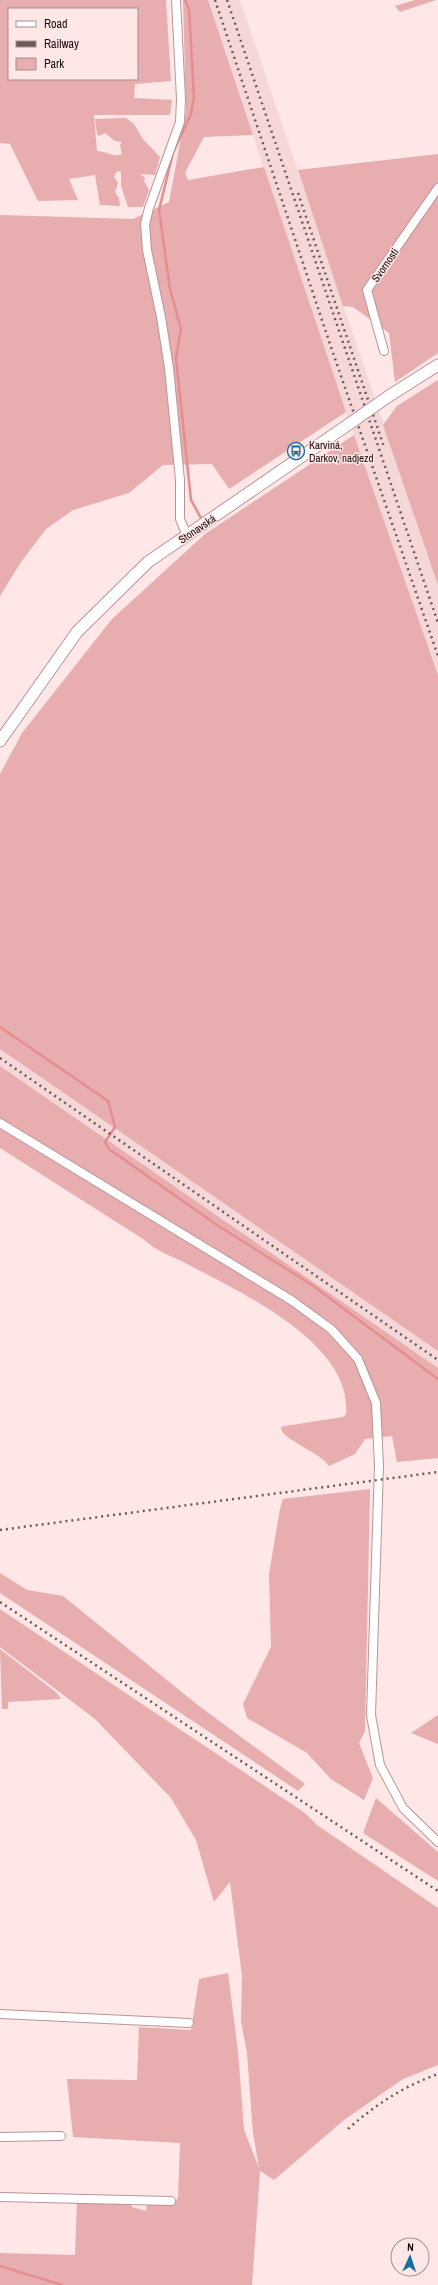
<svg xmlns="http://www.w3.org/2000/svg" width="438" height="2285" font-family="'Archivo Narrow',sans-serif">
	<rect width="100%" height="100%" fill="#ffe6e7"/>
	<g fill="#f5d7d8">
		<polygon points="208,0 240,0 438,585 438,675 325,352"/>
		<polygon points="0,1049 438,1351 438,1368 0,1066"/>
	</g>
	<g fill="#e8adaf" fill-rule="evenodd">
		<path d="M0,0h166l5,81 -36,3 -1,14 38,2 -2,15h-76l3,36c9,0 16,7 25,3l-2,-9 2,-3 -7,-1 -10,-8 -6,3 -2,-2 -2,-15 31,-1 8,6 9,15 17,18 -5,18 -15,-1 5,4 -1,3 5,9 -6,17h-15l-7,-21v-14l-4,-1 -3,6 4,6 -3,9 4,6 1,8 -20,-1 -5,-30 -26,4 9,21 -40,1 -28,-57 -10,-1zM9,9h128v70h-128z"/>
		<polygon points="183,0 208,0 253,135 204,137 185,173 188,180 264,167 346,412 229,489 212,464 163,465 129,493 73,510 46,529 21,562 0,596 0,215 133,219 169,202 186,111"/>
		<polygon points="415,0 436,0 400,12 395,6"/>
		<polygon points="438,154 438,353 395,382 389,333 353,307 343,306 298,170"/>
		<polygon points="438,380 438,585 383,425 397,406"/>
		<polygon points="354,435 438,675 438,1351 0,1049 0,774 22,733 112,619 205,534"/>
		<path d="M0,1066l438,302v90l-41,4 -5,-26 -27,3 -10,15 -26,12c-7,-13 -49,-27 -48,-39l4,-1 58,-9 3,-3c7,-70 -104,-121 -155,-148 -18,-10 -33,-13 -48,-27l-143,-91z"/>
		<polygon points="370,1489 365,1731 359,1743 373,1778 364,1800 331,1779 307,1753 247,1718 243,1704 271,1647 269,1574 280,1509 283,1499"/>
		<polygon points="0,1573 27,1590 63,1596 199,1706 305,1784 298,1791 0,1593"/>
		<polygon points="0,1609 305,1813 317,1825 438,1908 438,2065 403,2079 344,2120 274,2180 260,2171 252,2285 0,2285 0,2253 75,2255 77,2201 130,2203 132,2207 146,2211 147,2203 172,2205 178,2198 180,2143 73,2137 67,2079 137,2080 139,2027 191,2030 199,1979 228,1973 238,2051 244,2130 259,2168 253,2133 247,2053 241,2021 242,1976 230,1882 214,1902 196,1840 171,1798 95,1719 0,1647"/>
		<polygon points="0,1649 57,1693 61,1699 8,1702 8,1709 2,1709"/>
		<polygon points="438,1715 438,1744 411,1733"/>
		<polygon points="376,1798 438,1852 438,1881 363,1833"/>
	</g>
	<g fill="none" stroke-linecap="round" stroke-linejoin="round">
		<g stroke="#e58d91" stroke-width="2.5">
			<polyline points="185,0 189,9 194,97 191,114 173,153 159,210 170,289 181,329 176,358 191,500 202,520"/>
			<polyline points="0,1027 108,1101 115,1127 105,1142 109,1149 217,1225 312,1285 438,1379"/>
			<polyline points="0,2266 62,2285"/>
		</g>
		<g stroke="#ba9596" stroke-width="10">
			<g id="minor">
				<polyline points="176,0 181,99 180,122 149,208 145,224 147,250 161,317 169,368 180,480 180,519 187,536"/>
				<polyline points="384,351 367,290 438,188"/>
				<polyline points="0,1123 291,1300 331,1329 358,1359 376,1403 379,1466 371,1715 380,1765 394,1791 403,1808 438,1842"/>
				<polyline points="0,2014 189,2023"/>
				<polyline points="0,2137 61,2136"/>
				<polyline points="0,2197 171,2201"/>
			</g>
		</g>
		<g stroke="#ba9596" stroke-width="13">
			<g id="tertiary">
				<polyline points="389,396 438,365"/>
				<polyline points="0,741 77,632 148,562 349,424"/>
			</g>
		</g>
		<use href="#minor" stroke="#fff" stroke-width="8"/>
		<use href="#tertiary" stroke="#fff" stroke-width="11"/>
		<g stroke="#6c5a5b" stroke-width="2.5" stroke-dasharray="2 4" stroke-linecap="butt">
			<polyline points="215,0 332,350 438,656"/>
			<polyline points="227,0 438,623"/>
			<polyline points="298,193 384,447"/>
			<polyline points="0,1058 438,1360"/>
			<polyline points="0,1530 438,1472"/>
			<polyline points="0,1602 438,1891"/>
			<path d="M348,2129c27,-24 56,-43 90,-55"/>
		</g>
		<g stroke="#ba9596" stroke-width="13" stroke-linecap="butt">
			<polyline id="tertiary-bridge" points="349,424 389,396"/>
		</g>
		<use href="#tertiary-bridge" stroke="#fff" stroke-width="11"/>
	</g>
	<defs>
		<g id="bus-ring" transform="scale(0.9)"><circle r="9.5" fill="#ffe6e7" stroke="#14709f" stroke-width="1.5"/><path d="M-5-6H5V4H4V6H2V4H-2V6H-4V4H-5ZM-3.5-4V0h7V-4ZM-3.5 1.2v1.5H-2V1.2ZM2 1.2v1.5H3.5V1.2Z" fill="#14709f"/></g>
	</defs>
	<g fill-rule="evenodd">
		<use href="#bus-ring" x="296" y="451"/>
	</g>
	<g text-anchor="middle" stroke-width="3" stroke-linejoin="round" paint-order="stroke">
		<g font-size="11" fill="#190c0c" stroke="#ffe6e7">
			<text transform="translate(385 265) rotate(-55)" y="4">Svornosti</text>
			<text transform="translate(197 529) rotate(-34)" y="4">Stonavská</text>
		</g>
		<g font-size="11" fill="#190c0c" stroke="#ffe6e7" text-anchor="start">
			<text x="309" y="449">Karviná,<tspan x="309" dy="13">Darkov, nadjezd</tspan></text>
		</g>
	</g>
	<rect x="8" y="8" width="130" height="72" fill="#ffe6e7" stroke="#a38f8f"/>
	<rect x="16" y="21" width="20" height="6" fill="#ffffff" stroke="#a38f8f"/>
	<text x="44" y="28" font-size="12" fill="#190c0c">Road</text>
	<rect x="16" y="41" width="20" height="6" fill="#6c5a5b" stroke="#a38f8f"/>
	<text x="44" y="48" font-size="12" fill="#190c0c">Railway</text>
	<rect x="16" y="58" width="20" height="12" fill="#e8adaf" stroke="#a38f8f"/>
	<text x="44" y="68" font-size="12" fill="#190c0c">Park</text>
	<g transform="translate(410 2257) rotate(3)"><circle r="19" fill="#ffe6e7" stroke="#a38f8f"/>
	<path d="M0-3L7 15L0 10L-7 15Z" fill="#14709f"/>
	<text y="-6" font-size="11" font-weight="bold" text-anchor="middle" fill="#190c0c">N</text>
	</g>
</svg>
